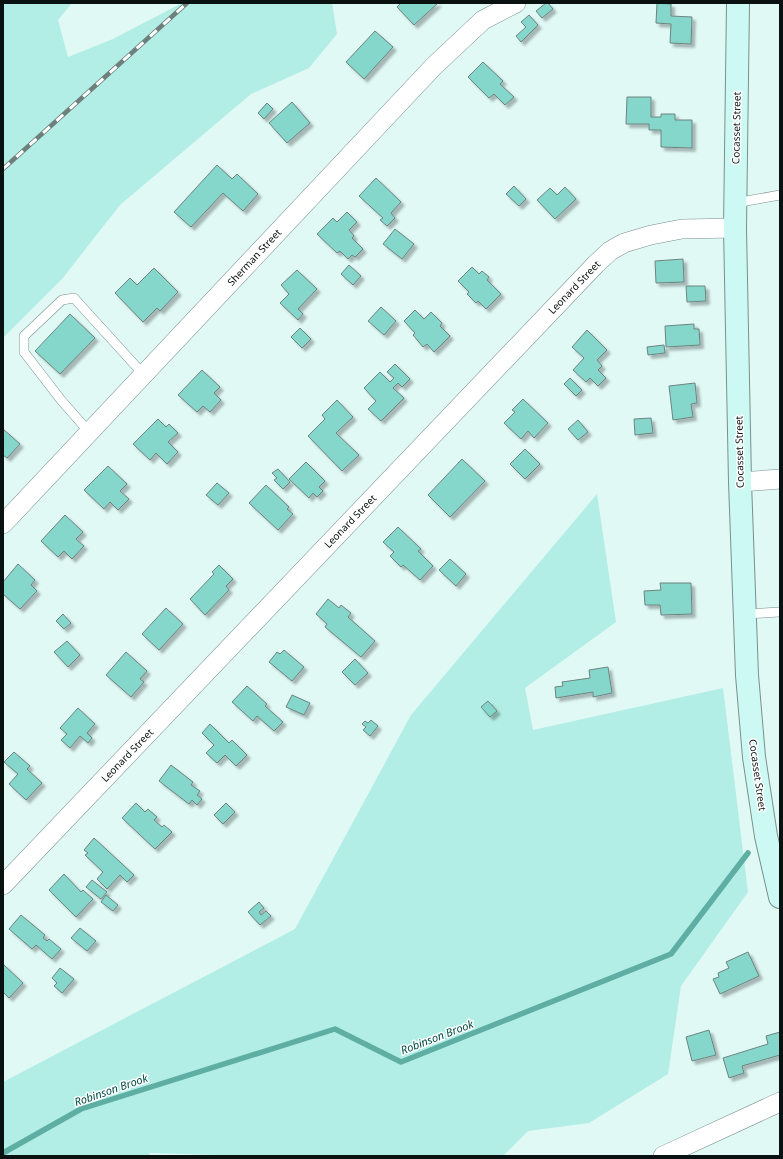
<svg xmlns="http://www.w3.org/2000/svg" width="783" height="1159" font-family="'Noto Sans',sans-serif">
	<defs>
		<filter id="shadow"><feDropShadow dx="3.5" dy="3.5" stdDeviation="1" flood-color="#0004"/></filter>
	</defs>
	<rect width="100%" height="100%" fill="#e0f9f5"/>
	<g fill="#b2eee5">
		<polygon points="3,3 72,3 58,20 68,57 113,39 182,3 332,3 337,34 309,68 251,94 120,205 62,279 3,338"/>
		<polygon points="597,494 616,622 525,688 533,730 723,688 748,892 681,986 668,1074 589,1123 528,1131 503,1156 247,1156 150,1153 149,1156 3,1156 3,1082 295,929 411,715"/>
	</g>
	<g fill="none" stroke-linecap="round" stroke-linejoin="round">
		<polyline stroke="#5eaea4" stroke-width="5.5" points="3,1153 81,1109 335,1029 401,1062 671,954 748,853"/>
	</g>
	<g fill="#85d6cb" stroke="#6d8480" filter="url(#shadow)">
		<polygon points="401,3 438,3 414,25 397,7"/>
		<polygon points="546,3 548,3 553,9 542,18 536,11"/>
		<polygon points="657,3 671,4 671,16 692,17 691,44 670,43 671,24 656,23"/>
		<polygon points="529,15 538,25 521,42 516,36 526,27 521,22"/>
		<polygon points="375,31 393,47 364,79 346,62"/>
		<polygon points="483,62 503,81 500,84 514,97 505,105 494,94 489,98 468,77"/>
		<polygon points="627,97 651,97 651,117 661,117 661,114 675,114 675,120 692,120 692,148 661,147 661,130 649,130 649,124 626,124"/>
		<polygon points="292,102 310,123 287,143 269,123"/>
		<polygon points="267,103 273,109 264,119 258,113"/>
		<polygon points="217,165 232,179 237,174 258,194 243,211 223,193 191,227 174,212"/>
		<polygon points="376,178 401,202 391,213 395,218 387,226 380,220 383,218 359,196"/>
		<polygon points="514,186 526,199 519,206 506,194"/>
		<polygon points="565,187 576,199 555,219 537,200 550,188 557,195"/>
		<polygon points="347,212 357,222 349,230 354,236 352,238 363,249 355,257 352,255 348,259 340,251 337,253 317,234 333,218 337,222"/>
		<polygon points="395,229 414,244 402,259 383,244"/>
		<polygon points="683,259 684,282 656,283 655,261"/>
		<polygon points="349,265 361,276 353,285 341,274"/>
		<polygon points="472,267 479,274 482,271 489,277 487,280 501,294 486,309 478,301 476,303 467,294 469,292 458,281"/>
		<polygon points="154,268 178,292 160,311 157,308 143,322 115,293 130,278 137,285"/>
		<polygon points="297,270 317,289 298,309 303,314 298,320 280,303 289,294 281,285"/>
		<polygon points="686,286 705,286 706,301 687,302"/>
		<polygon points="381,307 396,321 384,335 368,321"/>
		<polygon points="415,310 424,319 431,312 442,323 440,326 450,336 434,352 427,344 423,347 413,335 415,333 404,321"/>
		<polygon points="70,314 95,338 60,374 35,351"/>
		<polygon points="694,324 694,329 699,329 700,345 666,347 665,326"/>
		<polygon points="300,328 311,339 302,348 291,337"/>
		<polygon points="587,330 607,350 597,360 602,366 598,370 606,378 598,386 590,378 586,382 573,370 584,358 572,347"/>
		<polygon points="664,345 665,353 648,355 647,347"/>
		<polygon points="395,364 410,379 402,387 398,383 393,388 404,398 381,421 368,409 376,401 364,388 380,372 390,382 394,378 387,372"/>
		<polygon points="202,370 220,387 214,393 221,400 210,412 203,406 197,412 178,395"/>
		<polygon points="570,378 582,390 576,396 564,384"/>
		<polygon points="695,383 697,403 691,404 693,417 673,420 669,386"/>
		<polygon points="523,399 548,423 534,438 528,431 521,439 504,423 515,412 512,410"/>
		<polygon points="337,400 353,417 336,433 359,455 342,471 308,436 325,419 322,415"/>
		<polygon points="651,418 653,433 635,435 634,419"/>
		<polygon points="158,419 166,427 169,424 178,433 168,442 178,452 167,464 156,453 150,460 133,444"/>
		<polygon points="578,420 588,432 578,440 568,429"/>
		<polygon points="3,429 20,444 7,458 3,455"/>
		<polygon points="525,449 540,464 525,479 510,464"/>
		<polygon points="462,459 485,481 450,517 428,495"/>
		<polygon points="306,462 325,481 319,487 323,491 317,497 313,493 309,498 289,479"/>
		<polygon points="108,466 127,484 120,491 129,499 118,510 110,502 104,509 84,490"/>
		<polygon points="278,469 290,482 283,489 274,480 277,478 272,473"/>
		<polygon points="217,483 229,493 218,505 206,495"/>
		<polygon points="266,485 289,507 287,509 293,514 278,530 249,503"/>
		<polygon points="65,515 83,532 76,539 84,546 72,559 64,551 58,557 41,541"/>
		<polygon points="398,527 421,549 418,551 433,566 420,580 403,565 401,567 390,556 394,552 383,542"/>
		<polygon points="450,559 466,574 456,586 439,570"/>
		<polygon points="18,564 35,580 31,585 37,591 20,609 3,594 3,582"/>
		<polygon points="219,565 233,579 226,586 229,590 205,615 190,599 214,574 212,572"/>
		<polygon points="660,583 691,583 692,614 661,615 660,605 645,605 644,591 661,590"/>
		<polygon points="328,599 339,608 341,605 351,613 348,617 375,641 361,657 325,627 327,624 316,614"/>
		<polygon points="166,608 183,624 159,650 142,634"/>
		<polygon points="63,614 71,623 64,629 56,621"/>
		<polygon points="67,641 80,655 68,667 54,652"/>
		<polygon points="284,650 304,667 292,681 269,662 277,652 280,654"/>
		<polygon points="126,652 147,671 140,679 144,682 131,697 106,675"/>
		<polygon points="355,659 368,673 355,685 342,672"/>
		<polygon points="608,667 612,693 593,697 593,692 556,698 555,687 563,686 562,682 590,678 589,670"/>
		<polygon points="247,686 267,704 265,706 283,722 274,731 257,716 253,721 232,702"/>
		<polygon points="292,695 310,703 304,715 286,707"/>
		<polygon points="488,701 497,711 490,717 481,707"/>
		<polygon points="78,708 95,724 87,733 92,738 88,743 80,736 70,748 61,740 67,734 60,728"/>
		<polygon points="371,720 378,726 370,736 363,730 366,727 362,724 365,721 368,723"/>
		<polygon points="210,724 229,743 232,740 247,755 236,766 225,755 217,763 206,753 214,745 202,733"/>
		<polygon points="14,752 30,766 27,769 42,783 26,800 9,784 18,774 4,762"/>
		<polygon points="171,765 193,782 191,785 200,791 197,795 202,799 197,805 192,800 189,804 159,781"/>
		<polygon points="136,803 145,812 148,809 157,817 154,820 162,827 164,825 172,832 155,849 122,818"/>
		<polygon points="226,803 235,812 223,824 214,815"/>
		<polygon points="94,838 134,875 127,882 120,875 107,889 97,879 103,872 85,855 88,853 84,850"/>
		<polygon points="64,874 81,892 83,890 93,899 76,917 49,890"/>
		<polygon points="92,880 107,892 101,899 86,887"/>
		<polygon points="106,895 118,905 113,911 101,902"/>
		<polygon points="259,902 264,908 259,912 261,915 266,911 271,916 260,925 248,912"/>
		<polygon points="21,915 45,935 43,938 47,941 49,939 61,949 52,959 36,945 32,949 9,929"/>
		<polygon points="80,928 96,941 87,951 71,938"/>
		<polygon points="748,952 759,976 720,994 713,979 719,977 718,973 729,968 726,962"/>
		<polygon points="3,964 23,983 9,998 3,992"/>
		<polygon points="60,968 74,979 62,993 54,986 57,983 52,978"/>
		<polygon points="709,1030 716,1055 692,1061 686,1037"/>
		<polygon points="780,1032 780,1055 742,1066 744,1073 729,1078 723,1058 768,1044 766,1036"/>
	</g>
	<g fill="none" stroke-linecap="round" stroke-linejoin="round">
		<g stroke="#79908c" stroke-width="10">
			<g id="lane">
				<polyline points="735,203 780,195"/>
				<polyline points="89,432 61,400 24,352 24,336 62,300 74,298 144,375"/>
				<polyline points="745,614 780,612"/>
			</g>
		</g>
		<g stroke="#79908c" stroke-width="20">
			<g id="street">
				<polyline points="740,482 780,479"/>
				<polyline points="3,524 434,66 483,20 516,3"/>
				<polyline points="3,885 596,264 610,251 624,243 651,235 682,229 735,228"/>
				<polyline points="663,1156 780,1102"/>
			</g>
		</g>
		<g stroke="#79908c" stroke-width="24">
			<polyline id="secondary" points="738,3 735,228 740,482 747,675 754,757 766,836 780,897"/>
		</g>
		<use href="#lane" stroke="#fff" stroke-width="9"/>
		<use href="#street" stroke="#fff" stroke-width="19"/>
		<use href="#secondary" stroke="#cdf9f4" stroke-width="22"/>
		<g stroke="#6f7f7c" stroke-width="4.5">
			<polyline id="rail" points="3,169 187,3"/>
		</g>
		<use href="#rail" stroke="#fff" stroke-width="3" stroke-dasharray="9" stroke-linecap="butt"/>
	</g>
	<g text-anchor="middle" stroke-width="3" stroke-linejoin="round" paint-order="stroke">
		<g font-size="10" fill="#0a1211" stroke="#fff">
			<text transform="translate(736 128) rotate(-89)" y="4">Cocasset Street</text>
			<text transform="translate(254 257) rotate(-47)" y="4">Sherman Street</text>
			<text transform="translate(574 287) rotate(-46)" y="4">Leonard Street</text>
			<text transform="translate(739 452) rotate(-91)" y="4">Cocasset Street</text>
			<text transform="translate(350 521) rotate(-46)" y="4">Leonard Street</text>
			<text transform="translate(127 755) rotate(-46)" y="4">Leonard Street</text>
			<text transform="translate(758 775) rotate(82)" y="4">Cocasset Street</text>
		</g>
		<g font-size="11" font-style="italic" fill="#004c45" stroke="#fff">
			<text transform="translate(437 1037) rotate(-21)" y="4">Robinson Brook</text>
			<text transform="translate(111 1090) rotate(-19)" y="4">Robinson Brook</text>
		</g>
	</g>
	<rect width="783" height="1159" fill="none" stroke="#0a1211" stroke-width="8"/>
</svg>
